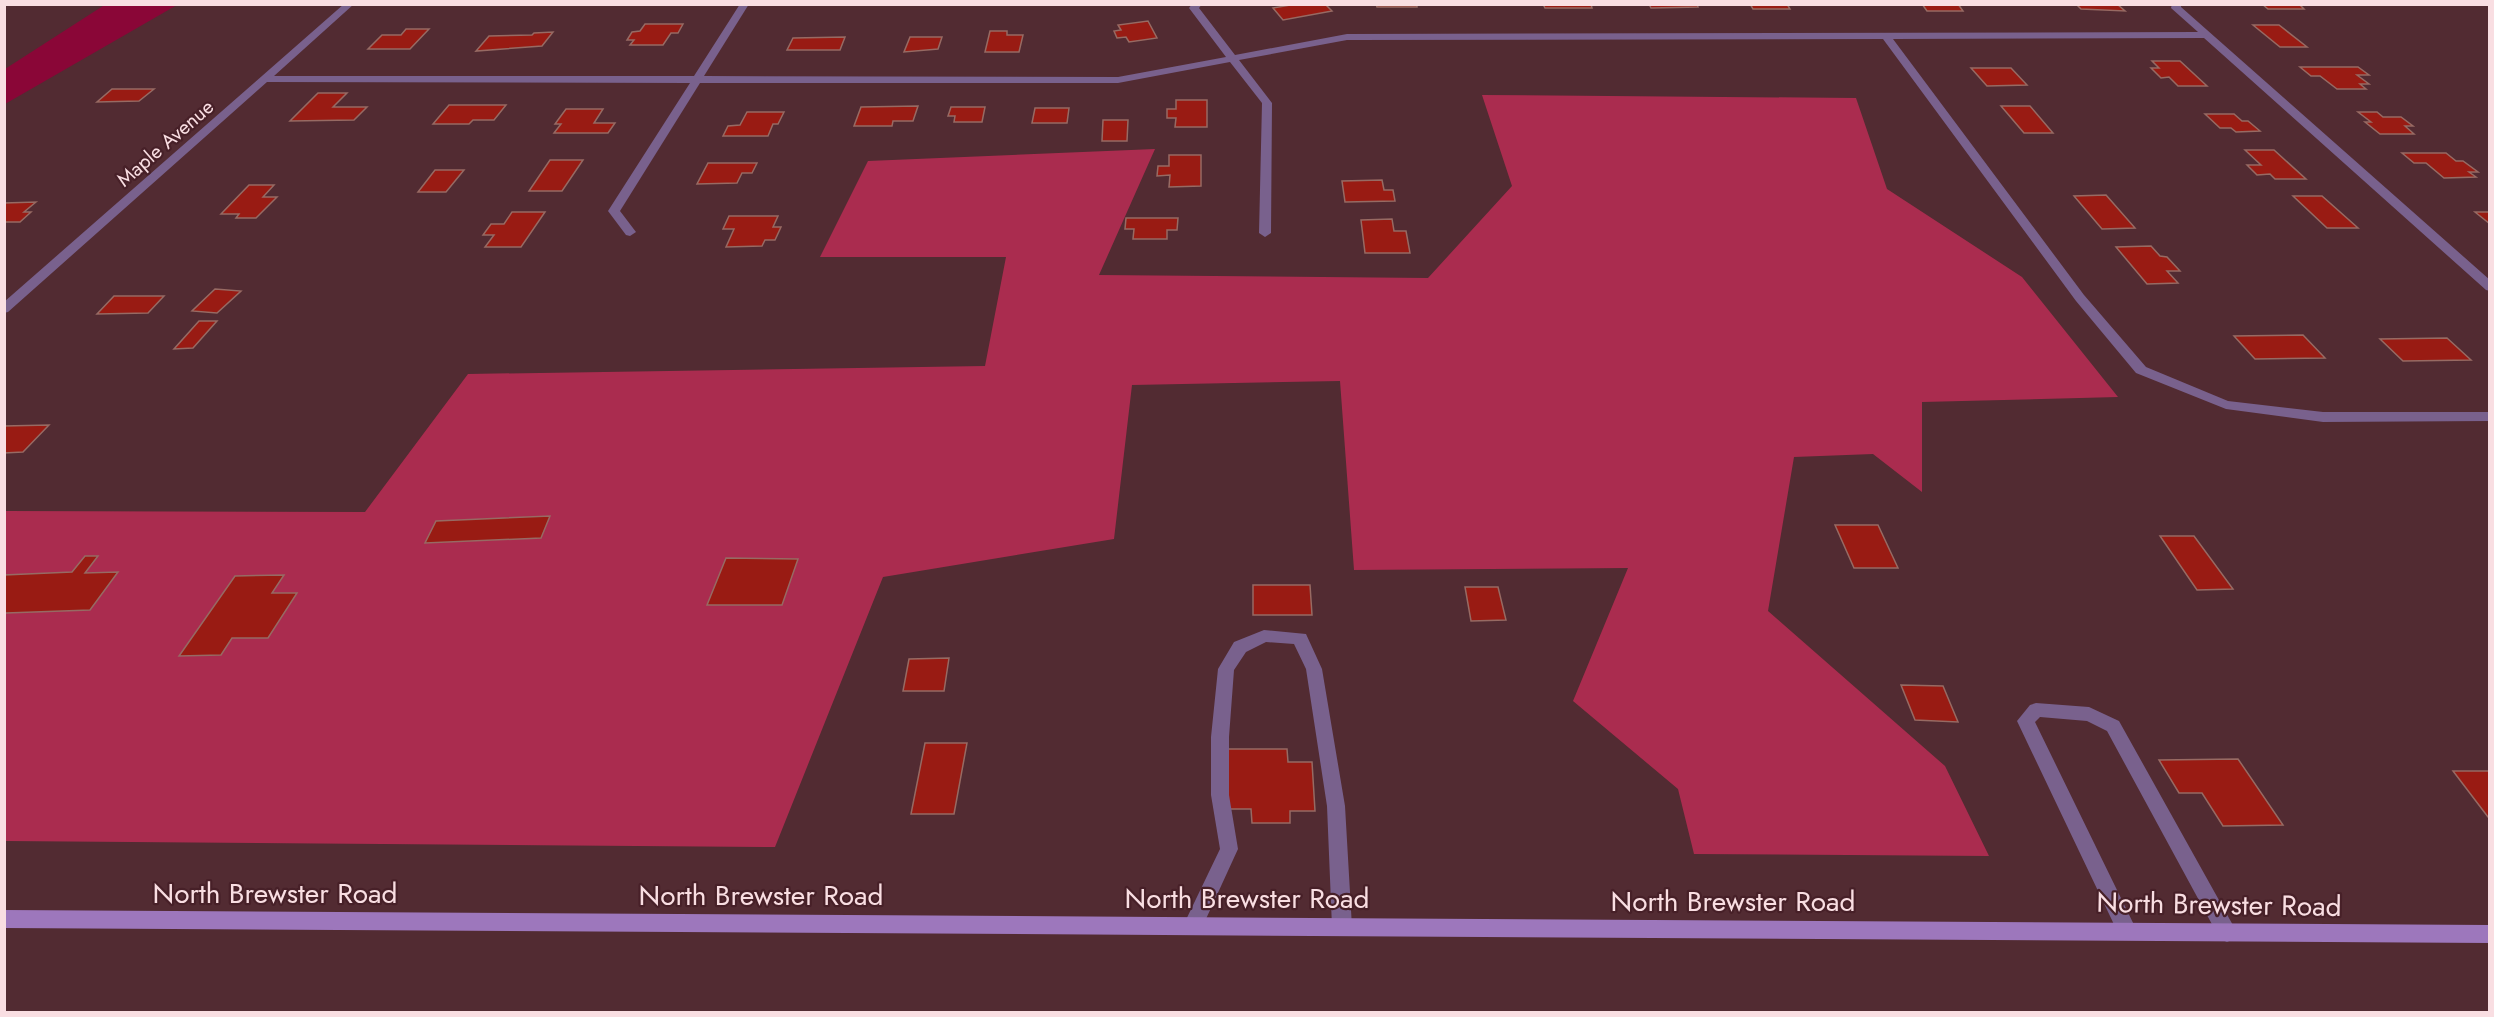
<svg xmlns="http://www.w3.org/2000/svg" width="2494" height="1017" font-family="Jost,sans-serif">
	<rect width="100%" height="100%" fill="#522b32"/>
	<polygon fill="#8a0637" points="106,4 177,5 5,104 5,69"/>
	<polygon fill="#aa2c4f" points="1482,95 1856,98 1887,189 2022,277 2118,397 1922,402 1922,492 1873,454 1794,457 1768,611 1945,766 1989,856 1694,854 1678,789 1573,701 1628,568 1354,570 1340,381 1132,385 1114,539 883,577 775,847 5,841 5,511 365,512 468,374 985,366 1006,257 820,257 868,161 1155,149 1099,275 1428,278 1512,186"/>
	<g fill="#991b13" stroke="#976a63" stroke-width="1.5">
		<polygon points="1296,4 1325,4 1332,11 1283,20 1273,8"/>
		<polygon points="1376,4 1417,4 1417,7 1377,7"/>
		<polygon points="1543,4 1591,4 1592,8 1545,8"/>
		<polygon points="1649,4 1697,4 1698,7 1651,8"/>
		<polygon points="1750,4 1787,4 1790,9 1753,9"/>
		<polygon points="1922,4 1958,4 1963,11 1927,11"/>
		<polygon points="2076,4 2117,4 2125,11 2081,9"/>
		<polygon points="2262,4 2299,4 2304,9 2268,9"/>
		<polygon points="1148,21 1157,38 1129,42 1126,37 1117,38 1114,31 1121,30 1118,25"/>
		<polygon points="645,24 683,24 678,33 671,33 663,45 630,45 634,40 627,40 632,32 640,31"/>
		<polygon points="2253,25 2279,25 2307,47 2280,47"/>
		<polygon points="406,29 429,29 410,49 368,49 382,35 401,35"/>
		<polygon points="990,31 1007,31 1007,35 1023,35 1019,52 985,52"/>
		<polygon points="553,32 542,46 476,51 489,36 532,35 534,33"/>
		<polygon points="845,37 840,50 787,50 793,38"/>
		<polygon points="910,37 942,37 938,49 904,52"/>
		<polygon points="2152,61 2180,61 2207,86 2178,86 2169,77 2161,78 2151,68 2159,68"/>
		<polygon points="2300,67 2358,67 2369,75 2357,75 2369,84 2360,84 2366,89 2337,89 2320,76 2311,76"/>
		<polygon points="1971,68 2011,68 2027,85 1987,86"/>
		<polygon points="112,89 154,89 139,101 97,102"/>
		<polygon points="318,93 347,93 333,107 367,107 354,120 290,121"/>
		<polygon points="1176,100 1207,100 1207,127 1175,127 1176,118 1167,118 1167,109 1176,109"/>
		<polygon points="449,105 506,105 494,120 473,120 469,124 433,124"/>
		<polygon points="918,106 913,121 893,121 892,126 854,126 861,107"/>
		<polygon points="2001,106 2030,106 2053,133 2024,133"/>
		<polygon points="951,107 985,107 982,122 954,122 955,116 948,116"/>
		<polygon points="1035,108 1069,108 1067,123 1032,123"/>
		<polygon points="566,109 603,109 594,123 615,123 608,133 554,133 561,124 555,124"/>
		<polygon points="747,112 784,112 778,124 773,124 768,136 723,136 728,126 740,125"/>
		<polygon points="2358,112 2377,112 2383,117 2401,117 2413,126 2405,126 2414,134 2380,134 2365,122 2371,122"/>
		<polygon points="2205,114 2234,114 2242,121 2248,121 2260,131 2236,132 2231,128 2220,128"/>
		<polygon points="1103,120 1128,120 1127,141 1102,141"/>
		<polygon points="2245,150 2274,150 2306,179 2275,179 2270,174 2257,175 2247,165 2261,165"/>
		<polygon points="2402,153 2446,153 2456,161 2463,161 2478,172 2469,172 2476,177 2444,178 2426,163 2414,163"/>
		<polygon points="1169,155 1201,155 1201,186 1169,187 1170,175 1157,176 1158,166 1169,166"/>
		<polygon points="550,160 583,160 562,191 529,191"/>
		<polygon points="708,163 757,163 752,173 742,173 737,183 697,184"/>
		<polygon points="435,170 464,170 446,192 418,192"/>
		<polygon points="1382,180 1384,190 1393,190 1395,201 1345,202 1342,181"/>
		<polygon points="249,185 274,185 263,197 277,197 256,218 236,218 239,214 221,214"/>
		<polygon points="2106,195 2135,228 2102,229 2074,196"/>
		<polygon points="2293,196 2322,196 2358,228 2327,228"/>
		<polygon points="36,202 24,212 31,212 20,222 4,222 4,203"/>
		<polygon points="512,212 545,212 521,247 485,247 494,235 483,235 491,224 504,224"/>
		<polygon points="2475,212 2490,212 2490,224"/>
		<polygon points="729,216 778,216 773,227 781,227 775,240 765,240 762,246 726,247 734,229 723,229"/>
		<polygon points="1126,218 1178,218 1177,230 1167,230 1167,239 1133,239 1134,229 1125,229"/>
		<polygon points="1392,219 1394,231 1406,231 1410,253 1365,253 1361,220"/>
		<polygon points="2151,246 2160,256 2167,257 2180,271 2167,271 2178,283 2147,284 2116,247"/>
		<polygon points="215,289 241,291 217,313 192,311"/>
		<polygon points="114,296 164,296 148,313 97,314"/>
		<polygon points="199,321 217,321 193,348 174,349"/>
		<polygon points="2303,335 2325,358 2255,359 2234,336"/>
		<polygon points="2447,338 2471,360 2403,361 2380,339"/>
		<polygon points="49,425 23,452 4,453 4,426"/>
		<polygon points="550,516 541,538 425,543 436,521"/>
		<polygon points="1835,525 1878,525 1898,568 1854,568"/>
		<polygon points="2160,536 2194,536 2233,589 2197,590"/>
		<polygon points="85,556 98,556 85,573 118,572 90,610 6,613 4,615 4,575 72,572"/>
		<polygon points="726,558 798,559 782,605 707,605"/>
		<polygon points="284,575 272,593 297,593 268,638 232,638 221,655 179,656 235,576"/>
		<polygon points="1253,585 1310,585 1312,615 1253,615"/>
		<polygon points="1465,587 1498,587 1506,620 1471,621"/>
		<polygon points="949,658 944,691 903,691 909,659"/>
		<polygon points="1901,685 1943,686 1958,722 1915,720"/>
		<polygon points="925,743 967,743 954,814 911,814"/>
		<polygon points="1227,749 1287,749 1288,762 1312,762 1315,811 1290,811 1290,823 1252,823 1251,809 1227,809"/>
		<polygon points="2238,759 2283,825 2223,826 2202,793 2179,793 2159,760"/>
		<polygon points="2453,771 2490,771 2490,817 2488,817"/>
	</g>
	<g fill="none" stroke-linecap="round" stroke-linejoin="round">
		<g fill="#79618d" fill-rule="evenodd">
			<polygon points="1264,630 1306,634 1322,669 1345,806 1352,927 1349,933 1342,936 1335,933 1332,927 1327,806 1306,669 1294,644 1266,642 1246,652 1234,670 1229,737 1229,795 1238,849 1200,932 1193,935 1186,932 1183,926 1220,849 1211,795 1211,737 1218,669 1234,642"/>
			<polygon points="2036,703 2089,707 2119,721 2234,927 2237,933 2234,939 2227,942 2220,939 2107,731 2087,721 2040,717 2035,722 2137,931 2134,937 2127,940 2120,937 2017,721 2030,705"/>
		</g>
		<polygon fill="#79618d" fill-rule="evenodd" points="344,4 354,4 274,76 694,76 740,4 749,4 704,76 1118,77 1226,57 1189,8 1192,4 1202,4 1199,8 1235,55 1347,34 2198,32 2171,8 2172,4 2181,4 2181,7 2490,280 2490,291 2486,290 2204,38 1893,39 2084,295 2146,367 2228,401 2323,412 2490,412 2490,421 2323,422 2226,409 2136,373 2076,301 1883,39 1347,40 1239,60 1272,103 1271,233 1265,237 1259,233 1262,103 1230,62 1118,83 700,83 620,211 636,232 630,236 626,235 608,211 690,83 267,82 8,312 4,313 4,302"/>
		<polygon fill="#9d77bc" fill-rule="evenodd" points="4,910 2490,925 2490,943 4,928"/>
	</g>
	<g text-anchor="middle" stroke-width="4.5" stroke-linejoin="round" paint-order="stroke">
		<g font-size="20" fill="#f9dee2" stroke="#472028">
			<text transform="translate(165 143) rotate(-41)" y="7">Maple Avenue</text>
		</g>
		<g font-size="28" fill="#f9dee2" stroke="#472028">
			<text x="275" y="903">North Brewster Road</text>
			<text x="761" y="905">North Brewster Road</text>
			<text x="1247" y="908">North Brewster Road</text>
			<text x="1733" y="911">North Brewster Road</text>
			<text transform="translate(2219 904) rotate(1)" y="10">North Brewster Road</text>
		</g>
	</g>
	<rect width="2494" height="1017" fill="none" stroke="#f9dee2" stroke-width="12"/>
</svg>
